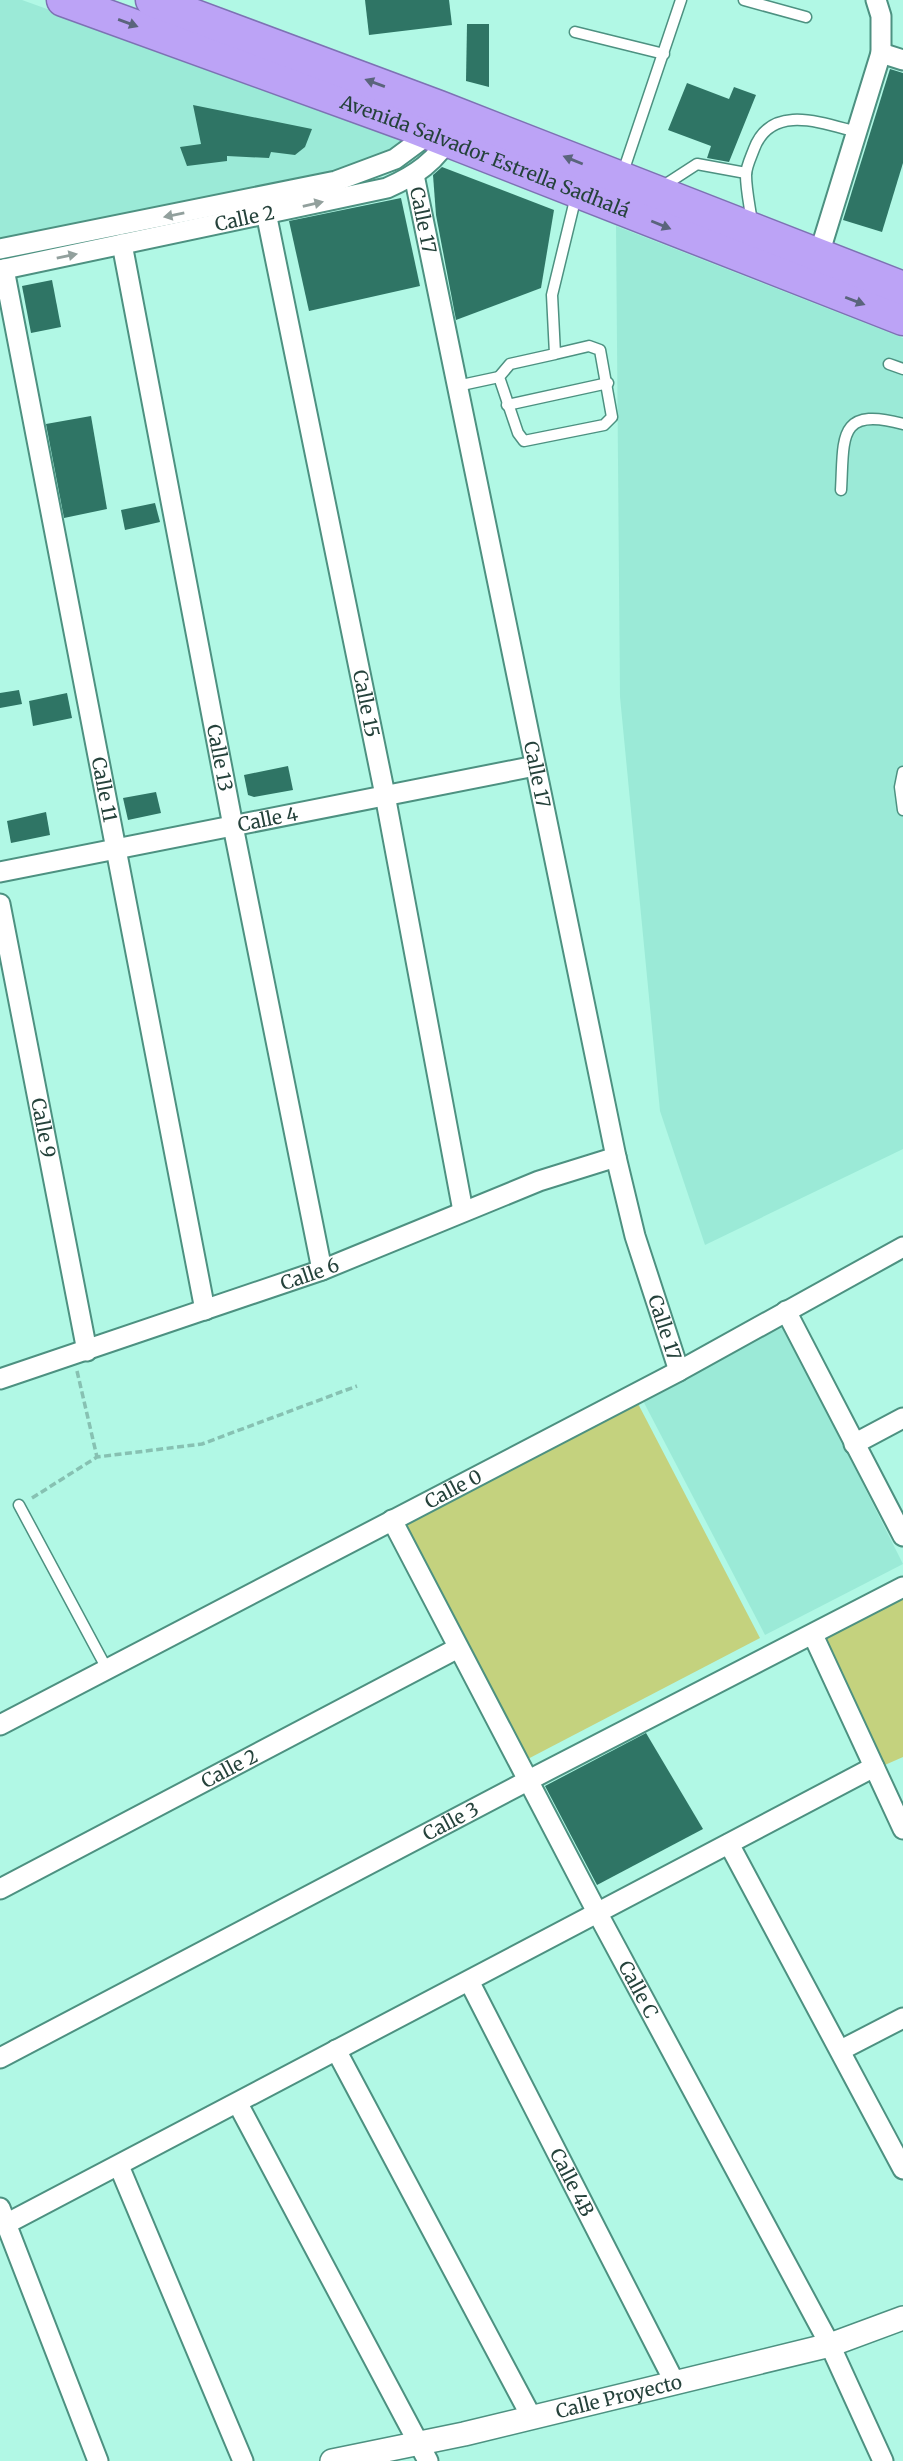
<svg xmlns="http://www.w3.org/2000/svg" width="903" height="2461" font-family="Merriweather,serif">
	<rect width="100%" height="100%" fill="#b1f8e5"/>
	<g fill="#9bead7">
		<polygon points="0,0 22,0 418,142 395,159 0,243"/>
		<polygon points="616,226 903,338 903,1149 705,1245 660,1111 620,697"/>
		<polygon points="781,1321 903,1564 765,1635 640,1395"/>
	</g>
	<g fill="#c4d27e">
		<polygon points="634,1396 760,1638 522,1762 398,1523"/>
		<polygon points="903,1584 903,1757 878,1768 814,1631"/>
	</g>
	<g fill="#2f7565">
		<polygon points="365,0 449,0 452,25 369,35"/>
		<polygon points="467,24 489,24 489,87 466,81"/>
		<polygon points="890,69 903,73 903,163 882,232 843,220"/>
		<polygon points="687,83 729,99 734,87 756,95 729,162 707,158 711,146 668,130"/>
		<polygon points="193,105 312,129 305,147 295,155 271,152 269,158 227,156 227,161 187,166 180,147 201,144"/>
		<polygon points="442,167 554,210 541,288 456,320 436,215 433,175"/>
		<polygon points="401,198 420,286 309,311 289,221"/>
		<polygon points="52,280 61,327 31,333 22,286"/>
		<polygon points="91,416 107,509 64,518 46,424"/>
		<polygon points="155,503 160,522 125,530 121,510"/>
		<polygon points="19,690 22,704 0,708 0,693"/>
		<polygon points="67,693 72,718 33,726 29,701"/>
		<polygon points="288,766 293,790 254,797 248,795 244,775"/>
		<polygon points="156,792 161,813 128,820 123,798"/>
		<polygon points="46,812 50,835 11,843 7,821"/>
		<polygon points="646,1733 703,1829 597,1885 545,1786"/>
	</g>
	<g fill="none" stroke-linecap="round" stroke-linejoin="round">
		<g stroke="#4d9181" stroke-width="13">
			<g id="service">
				<polyline points="744,0 806,17"/>
				<polyline points="575,32 664,54"/>
				<polyline points="622,175 681,0"/>
				<polyline points="660,188 697,164 746,173"/>
				<path d="M752,223c-2,-16 -6,-33 -6,-48 0,-8 5,-18 8,-26 17,-46 68,-26 103,-17"/>
				<polyline points="555,354 589,346 600,350 612,417 604,425 524,441 518,433 499,377 510,364 555,354 552,295 576,196"/>
				<polyline points="889,364 903,369"/>
				<polyline points="457,386 499,377"/>
				<polyline points="507,405 608,383"/>
				<path d="M841,490c3,-52 -4,-84 62,-66"/>
				<polyline points="903,772 900,787 903,810"/>
				<polyline points="19,1505 107,1669"/>
			</g>
		</g>
		<g stroke="#4d9181" stroke-width="23">
			<g id="minor">
				<polyline points="881,53 903,60"/>
				<path id="s1" d="M414,175l202,982 19,79 44,135"/>
				<path id="s2" d="M263,198l122,597 78,416"/>
				<path id="s3" d="M122,244l111,582 89,444"/>
				<polyline points="0,249 336,181 395,159 418,142 430,127"/>
				<polyline points="816,264 881,53 881,16 876,0"/>
				<path id="s4" d="M4,269l201,1041"/>
				<path id="s5" d="M0,270l387,-82c27,-12 51,-27 64,-55"/>
				<path id="s6" d="M0,872l535,-106"/>
				<path id="s7" d="M0,904l87,447"/>
				<polyline points="786,1311 903,1536"/>
				<path id="s8" d="M0,1379l322,-109 217,-89 77,-24"/>
				<polyline points="854,1444 903,1418"/>
				<path id="s9" d="M392,1520l206,394 232,431 53,116"/>
				<polyline points="813,1635 903,1829"/>
				<path id="s10" d="M0,1725l679,-354 224,-124"/>
				<polyline points="729,1844 903,2169"/>
				<path id="s11" d="M0,1889l458,-241"/>
				<path id="s12" d="M469,1981l206,402"/>
				<polyline points="336,2050 532,2418"/>
				<polyline points="841,2050 903,2018"/>
				<path id="s13" d="M0,2058l529,-278 374,-193"/>
				<polyline points="238,2104 428,2461"/>
				<polyline points="119,2166 243,2461"/>
				<polyline points="0,2208 98,2461"/>
				<polyline points="6,2224 874,1767"/>
			</g>
		</g>
		<g stroke="#4d9181" stroke-width="26">
			<g id="tertiary">
				<path id="s14" d="M332,2461l132,-27 366,-89 73,-27"/>
			</g>
		</g>
		<g stroke="#7d72b3" stroke-width="35">
			<g id="trunk">
				<path id="s15" d="M63,0l345,125 495,194"/>
				<polyline points="152,0 439,107 903,288"/>
			</g>
		</g>
		<g stroke="#87c1b2" stroke-width="3.5" stroke-dasharray="7 3.5" stroke-linecap="butt">
			<polyline points="77,1371 97,1457"/>
			<polyline points="32,1498 97,1457 202,1444 357,1386"/>
		</g>
		<use href="#service" stroke="#fff" stroke-width="10"/>
		<use href="#minor" stroke="#fff" stroke-width="19"/>
		<use href="#tertiary" stroke="#fff" stroke-width="23"/>
		<use href="#trunk" stroke="#bca3f6" stroke-width="32"/>
	</g>
	<defs><path id="oneway-solid" d="M-6-.8H1V-3.2L6.5 0L1 3.2V.8H-6Z" transform="scale(1.75)"/></defs>
	<g fill="#5a647c">
		<use href="#oneway-solid" transform="translate(128 23) rotate(20)"/>
		<use href="#oneway-solid" transform="translate(375 83) rotate(-160)"/>
		<use href="#oneway-solid" transform="translate(573 160) rotate(-158)"/>
		<use href="#oneway-solid" transform="translate(661 225) rotate(22)"/>
		<use href="#oneway-solid" transform="translate(855 301) rotate(21)"/>
	</g>
	<g fill="#92a09d">
		<use href="#oneway-solid" transform="translate(313 204) rotate(-13)"/>
		<use href="#oneway-solid" transform="translate(174 215) rotate(169)"/>
		<use href="#oneway-solid" transform="translate(67 256) rotate(-12)"/>
	</g>
	<g text-anchor="middle" stroke-width="7" stroke-linejoin="round" paint-order="stroke">
		<g font-size="19" fill="#25423b" stroke="#d6fef3">
			<text dy="7" stroke="none"><textPath href="#s15" startOffset="450">Avenida Salvador Estrella Sadhalá</textPath></text>
			<text dy="7" stroke="none"><textPath href="#s5" startOffset="250">Calle 2</textPath></text>
			<text dy="7" stroke="none"><textPath href="#s1" startOffset="46">Calle 17</textPath></text>
			<text dy="7" stroke="none"><textPath href="#s2" startOffset="516">Calle 15</textPath></text>
			<text dy="7" stroke="none"><textPath href="#s3" startOffset="523">Calle 13</textPath></text>
			<text dy="7" stroke="none"><textPath href="#s1" startOffset="612">Calle 17</textPath></text>
			<text dy="7" stroke="none"><textPath href="#s4" startOffset="530">Calle 11</textPath></text>
			<text dy="7" stroke="none"><textPath href="#s6" startOffset="273">Calle 4</textPath></text>
			<text dy="7" stroke="none"><textPath href="#s7" startOffset="228">Calle 9</textPath></text>
			<text dy="7" stroke="none"><textPath href="#s8" startOffset="327">Calle 6</textPath></text>
			<text dy="7" stroke="none"><textPath href="#s1" startOffset="1180">Calle 17</textPath></text>
			<text dy="7" stroke="none"><textPath href="#s10" startOffset="511">Calle 0</textPath></text>
			<text dy="7" stroke="none"><textPath href="#s11" startOffset="259">Calle 2</textPath></text>
			<text dy="7" stroke="none"><textPath href="#s13" startOffset="509">Calle 3</textPath></text>
			<text dy="7" stroke="none"><textPath href="#s9" startOffset="530">Calle C</textPath></text>
			<text dy="7" stroke="none"><textPath href="#s12" startOffset="226">Calle 4B</textPath></text>
			<text dy="7" stroke="none"><textPath href="#s14" startOffset="294">Calle Proyecto</textPath></text>
		</g>
	</g>
</svg>
